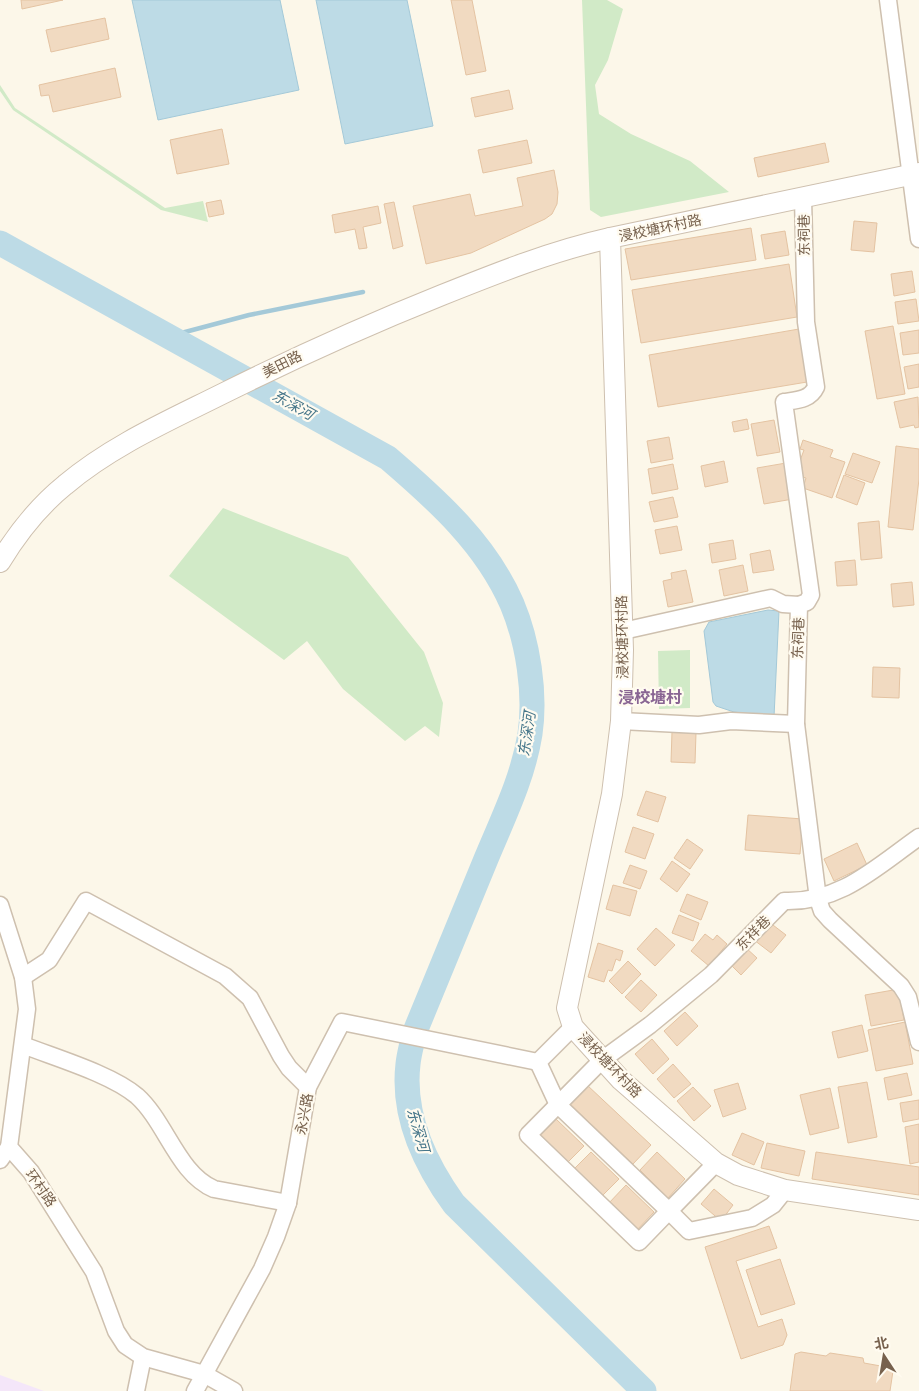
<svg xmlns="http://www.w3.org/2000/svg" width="919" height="1391" font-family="Lato,'Noto Sans SC',sans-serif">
	<rect width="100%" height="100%" fill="#fcf7e9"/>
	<polygon fill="#f4e6f9" points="0,1375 44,1391 0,1391"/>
	<g fill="#d1eac7">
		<polygon points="582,0 607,0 623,9 608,60 595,85 599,114 631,134 690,161 729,192 601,217 590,210"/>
		<polygon points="0,85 15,108 165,208 203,201 208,222 161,210 13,110 0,91"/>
		<polygon points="223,508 348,557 424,652 443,703 439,737 425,726 405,741 343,689 307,641 284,660 169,576"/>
		<polygon points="690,650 690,708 659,709 658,651"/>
	</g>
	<g fill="#bddbe6" stroke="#a4c9d8">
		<polygon points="132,0 280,0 299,90 158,120"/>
		<polygon points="316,0 407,0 433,126 345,144"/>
		<polygon points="768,610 779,611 774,717 734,712 716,706 713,702 704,631 709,622"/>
	</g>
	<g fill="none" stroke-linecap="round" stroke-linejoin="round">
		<polyline stroke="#a4c9d8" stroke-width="4.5" points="170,336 249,315 363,292"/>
		<path stroke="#bddbe6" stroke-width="25" d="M0,243l388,215c49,42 98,86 124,146 16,38 24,89 18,130 -7,44 -27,84 -44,125 -24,58 -48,116 -72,175 -2,10 -5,20 -6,30 -6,51 17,100 46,140l190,187"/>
	</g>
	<g fill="#f1dac1" stroke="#e4c3a2">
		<polygon points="21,0 63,0 22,9"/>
		<polygon points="451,0 472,0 486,71 466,75"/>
		<polygon points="105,18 109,39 51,52 46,30"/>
		<polygon points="115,68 121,97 53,112 49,95 41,96 39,85"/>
		<polygon points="509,90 513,109 475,117 471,98"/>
		<polygon points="222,129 229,164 177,174 170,140"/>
		<polygon points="527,140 532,163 483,173 478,150"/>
		<polygon points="825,143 829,162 758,177 754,158"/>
		<polygon points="554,170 558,192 557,204 552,214 545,219 471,253 426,264 413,206 470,194 475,216 523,206 517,178"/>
		<polygon points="221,200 224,214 209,217 206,203"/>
		<polygon points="394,202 403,246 393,249 384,204"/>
		<polygon points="378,206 381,223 363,227 367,248 359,249 355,229 335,233 332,215"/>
		<polygon points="854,221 877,223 874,252 851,250"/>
		<polygon points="751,228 756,260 631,280 625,249"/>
		<polygon points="785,231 789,255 765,259 761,235"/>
		<polygon points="789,264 797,317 641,343 632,290"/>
		<polygon points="912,271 915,292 894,296 891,274"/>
		<polygon points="916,299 919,321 898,324 895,302"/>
		<polygon points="893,326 905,394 877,399 865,331"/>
		<polygon points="799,329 807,382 658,407 649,355"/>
		<polygon points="919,330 919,353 903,355 900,333"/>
		<polygon points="919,364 919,387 908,389 904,367"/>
		<polygon points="918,397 919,427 915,428 914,425 900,428 894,402"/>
		<polygon points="747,419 749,429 734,432 732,422"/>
		<polygon points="774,420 780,452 757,456 751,424"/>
		<polygon points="669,437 673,459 651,463 647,441"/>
		<polygon points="803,440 833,450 830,457 845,462 832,498 803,488 806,478 799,476 802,467 798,466 804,450 800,449"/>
		<polygon points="896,446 919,449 919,479 913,530 888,527"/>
		<polygon points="853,453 880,462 872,483 845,474"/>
		<polygon points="724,461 728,482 705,487 701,466"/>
		<polygon points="786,463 793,499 764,504 757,468"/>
		<polygon points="673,464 678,489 652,494 648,469"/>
		<polygon points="844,475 865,483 857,505 836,497"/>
		<polygon points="673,497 678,517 654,522 649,502"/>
		<polygon points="879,521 882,558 861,560 858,523"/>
		<polygon points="677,526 682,550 660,554 655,530"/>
		<polygon points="733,540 736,559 712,563 709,544"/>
		<polygon points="770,550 774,570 753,573 750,554"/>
		<polygon points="855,560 857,585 837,586 835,562"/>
		<polygon points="743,565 748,591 724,596 719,570"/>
		<polygon points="686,570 693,602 668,607 663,581 672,579 671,573"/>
		<polygon points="912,582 914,605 893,607 891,584"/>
		<polygon points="873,667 900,668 899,698 872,697"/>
		<polygon points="672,732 696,733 695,763 671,762"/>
		<polygon points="646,791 666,797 658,822 637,815"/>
		<polygon points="748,815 803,819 800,854 745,850"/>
		<polygon points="633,827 654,834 645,859 625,852"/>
		<polygon points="687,839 703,850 690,869 674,858"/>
		<polygon points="857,843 867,865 834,881 824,859"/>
		<polygon points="672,861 690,874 677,892 660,879"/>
		<polygon points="630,865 647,871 640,889 623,883"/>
		<polygon points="613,885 637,891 630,916 606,909"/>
		<polygon points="687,894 708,902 701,920 680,911"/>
		<polygon points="679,915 699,923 693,941 672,933"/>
		<polygon points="769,922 786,935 771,953 754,940"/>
		<polygon points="656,928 675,945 655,966 637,949"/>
		<polygon points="705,934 713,940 717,935 727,944 709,966 691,951"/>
		<polygon points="598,943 623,951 620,961 616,959 612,971 608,970 604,982 588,977"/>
		<polygon points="745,947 757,958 741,975 729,963"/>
		<polygon points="628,961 641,974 622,994 609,981"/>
		<polygon points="641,980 657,995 641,1012 625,997"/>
		<polygon points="899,989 904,1020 871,1026 865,995"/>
		<polygon points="685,1012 698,1026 677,1046 664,1031"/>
		<polygon points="905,1022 913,1064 876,1071 868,1030"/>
		<polygon points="862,1025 868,1051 838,1058 832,1032"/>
		<polygon points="652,1039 669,1059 653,1074 635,1054"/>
		<polygon points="673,1064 691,1084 674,1098 657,1079"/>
		<polygon points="907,1073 912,1095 888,1100 884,1078"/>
		<polygon points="867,1082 877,1137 848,1143 838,1087"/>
		<polygon points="738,1083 746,1109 723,1117 714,1090"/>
		<polygon points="587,1085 651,1145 633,1164 570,1104"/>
		<polygon points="693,1087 711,1106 694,1121 677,1101"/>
		<polygon points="830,1088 839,1128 810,1135 800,1095"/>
		<polygon points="919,1100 919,1119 903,1122 900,1103"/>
		<polygon points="556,1119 584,1146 566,1164 538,1137"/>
		<polygon points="919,1124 919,1162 910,1164 905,1127"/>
		<polygon points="742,1133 764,1142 754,1165 732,1155"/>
		<polygon points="767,1143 805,1151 799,1176 761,1168"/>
		<polygon points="591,1152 619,1179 601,1197 573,1170"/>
		<polygon points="657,1152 685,1179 668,1198 640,1170"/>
		<polygon points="816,1152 919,1167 919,1195 812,1179"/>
		<polygon points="626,1185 654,1212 636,1231 608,1204"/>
		<polygon points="714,1189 733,1205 721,1221 701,1204"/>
		<polygon points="769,1226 777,1248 736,1261 758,1327 782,1319 787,1335 783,1345 741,1359 705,1247"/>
		<polygon points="780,1259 795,1304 761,1315 746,1270"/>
		<polygon points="801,1352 826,1356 830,1353 863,1358 864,1363 892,1368 893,1371 890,1391 790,1391 795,1354"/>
	</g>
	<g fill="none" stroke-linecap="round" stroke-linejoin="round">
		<g stroke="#cec0af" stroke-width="19">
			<g id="minor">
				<polyline points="888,0 919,239"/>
				<path d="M803,198l3,124 10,65c-6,13 -19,13 -32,15l27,193 -4,7 -8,3 -3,119 22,175 4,12 8,9 71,66 7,11 11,45"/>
				<polyline points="623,631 771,598 783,604 799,605"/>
				<polyline points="621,721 699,725 731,721 796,724"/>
				<polyline points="0,905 23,977 27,1009 9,1147 31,1172 94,1272 116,1331 125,1345 143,1357 204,1374 234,1391"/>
				<polyline points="23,977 49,960 86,901 225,976 250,998 281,1056 289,1068 308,1087"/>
				<polyline points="573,1027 538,1062 558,1105 669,1211 716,1163"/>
				<path d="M23,1045c33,13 88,29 114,51 29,26 41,78 77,93l74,14"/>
				<polyline points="0,1160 9,1147"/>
				<path d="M785,1190l-12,15 -21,13 -63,13 -20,-20 -30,31 -111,-107 74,-75 48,-35 61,-50 73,-74c56,2 91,-33 135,-64"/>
				<polyline points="136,1391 143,1357"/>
				<polyline points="195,1391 262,1269 276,1237 288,1203 308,1087 342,1022 538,1062"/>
			</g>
		</g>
		<g stroke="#cec0af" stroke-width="22">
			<g id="tertiary">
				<polyline points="919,173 610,238 623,650 621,721 612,794 567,1008 573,1027 621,1080 716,1163 738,1175 785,1190 919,1210"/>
				<path d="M0,562c17,-28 39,-56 65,-77 46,-39 103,-64 157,-91 72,-36 145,-69 220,-99 55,-22 110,-44 168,-57"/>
			</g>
		</g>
		<use href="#minor" stroke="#fff" stroke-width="16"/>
		<use href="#tertiary" stroke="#fff" stroke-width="20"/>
	</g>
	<g text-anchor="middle" stroke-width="4.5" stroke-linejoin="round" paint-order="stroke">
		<g font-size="14" fill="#77614d" stroke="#fffbf0">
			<text transform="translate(660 228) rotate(-12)" y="5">浸校塘环村路</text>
			<text transform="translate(804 235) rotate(-91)" y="5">东祠巷</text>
			<text transform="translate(282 364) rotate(-27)" y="5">美田路</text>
			<text transform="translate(622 637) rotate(-91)" y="5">浸校塘环村路</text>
			<text transform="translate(798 638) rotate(-88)" y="5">东祠巷</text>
			<text transform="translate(753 933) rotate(-45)" y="5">东祥巷</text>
			<text transform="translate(610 1065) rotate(46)" y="5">浸校塘环村路</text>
			<text transform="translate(304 1114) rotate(-80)" y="5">永兴路</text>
			<text transform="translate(41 1188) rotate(55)" y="5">环村路</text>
		</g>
		<g font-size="15" font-style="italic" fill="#46768a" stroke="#fffbf0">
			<text transform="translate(293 405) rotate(29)" y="5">东深河</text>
			<text transform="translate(527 734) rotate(-82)" y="5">东深河</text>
			<text transform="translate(418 1130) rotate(74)" y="5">东深河</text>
		</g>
		<g font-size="16" font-weight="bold" fill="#896593" stroke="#fffbf0">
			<text x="650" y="703">浸校塘村</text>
		</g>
	</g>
	<g transform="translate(884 1356) rotate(348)" stroke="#fffbf0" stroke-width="4" paint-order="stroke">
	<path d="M0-4L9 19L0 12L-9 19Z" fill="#77614d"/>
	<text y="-8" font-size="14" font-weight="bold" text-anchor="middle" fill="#77614d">北</text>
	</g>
</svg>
